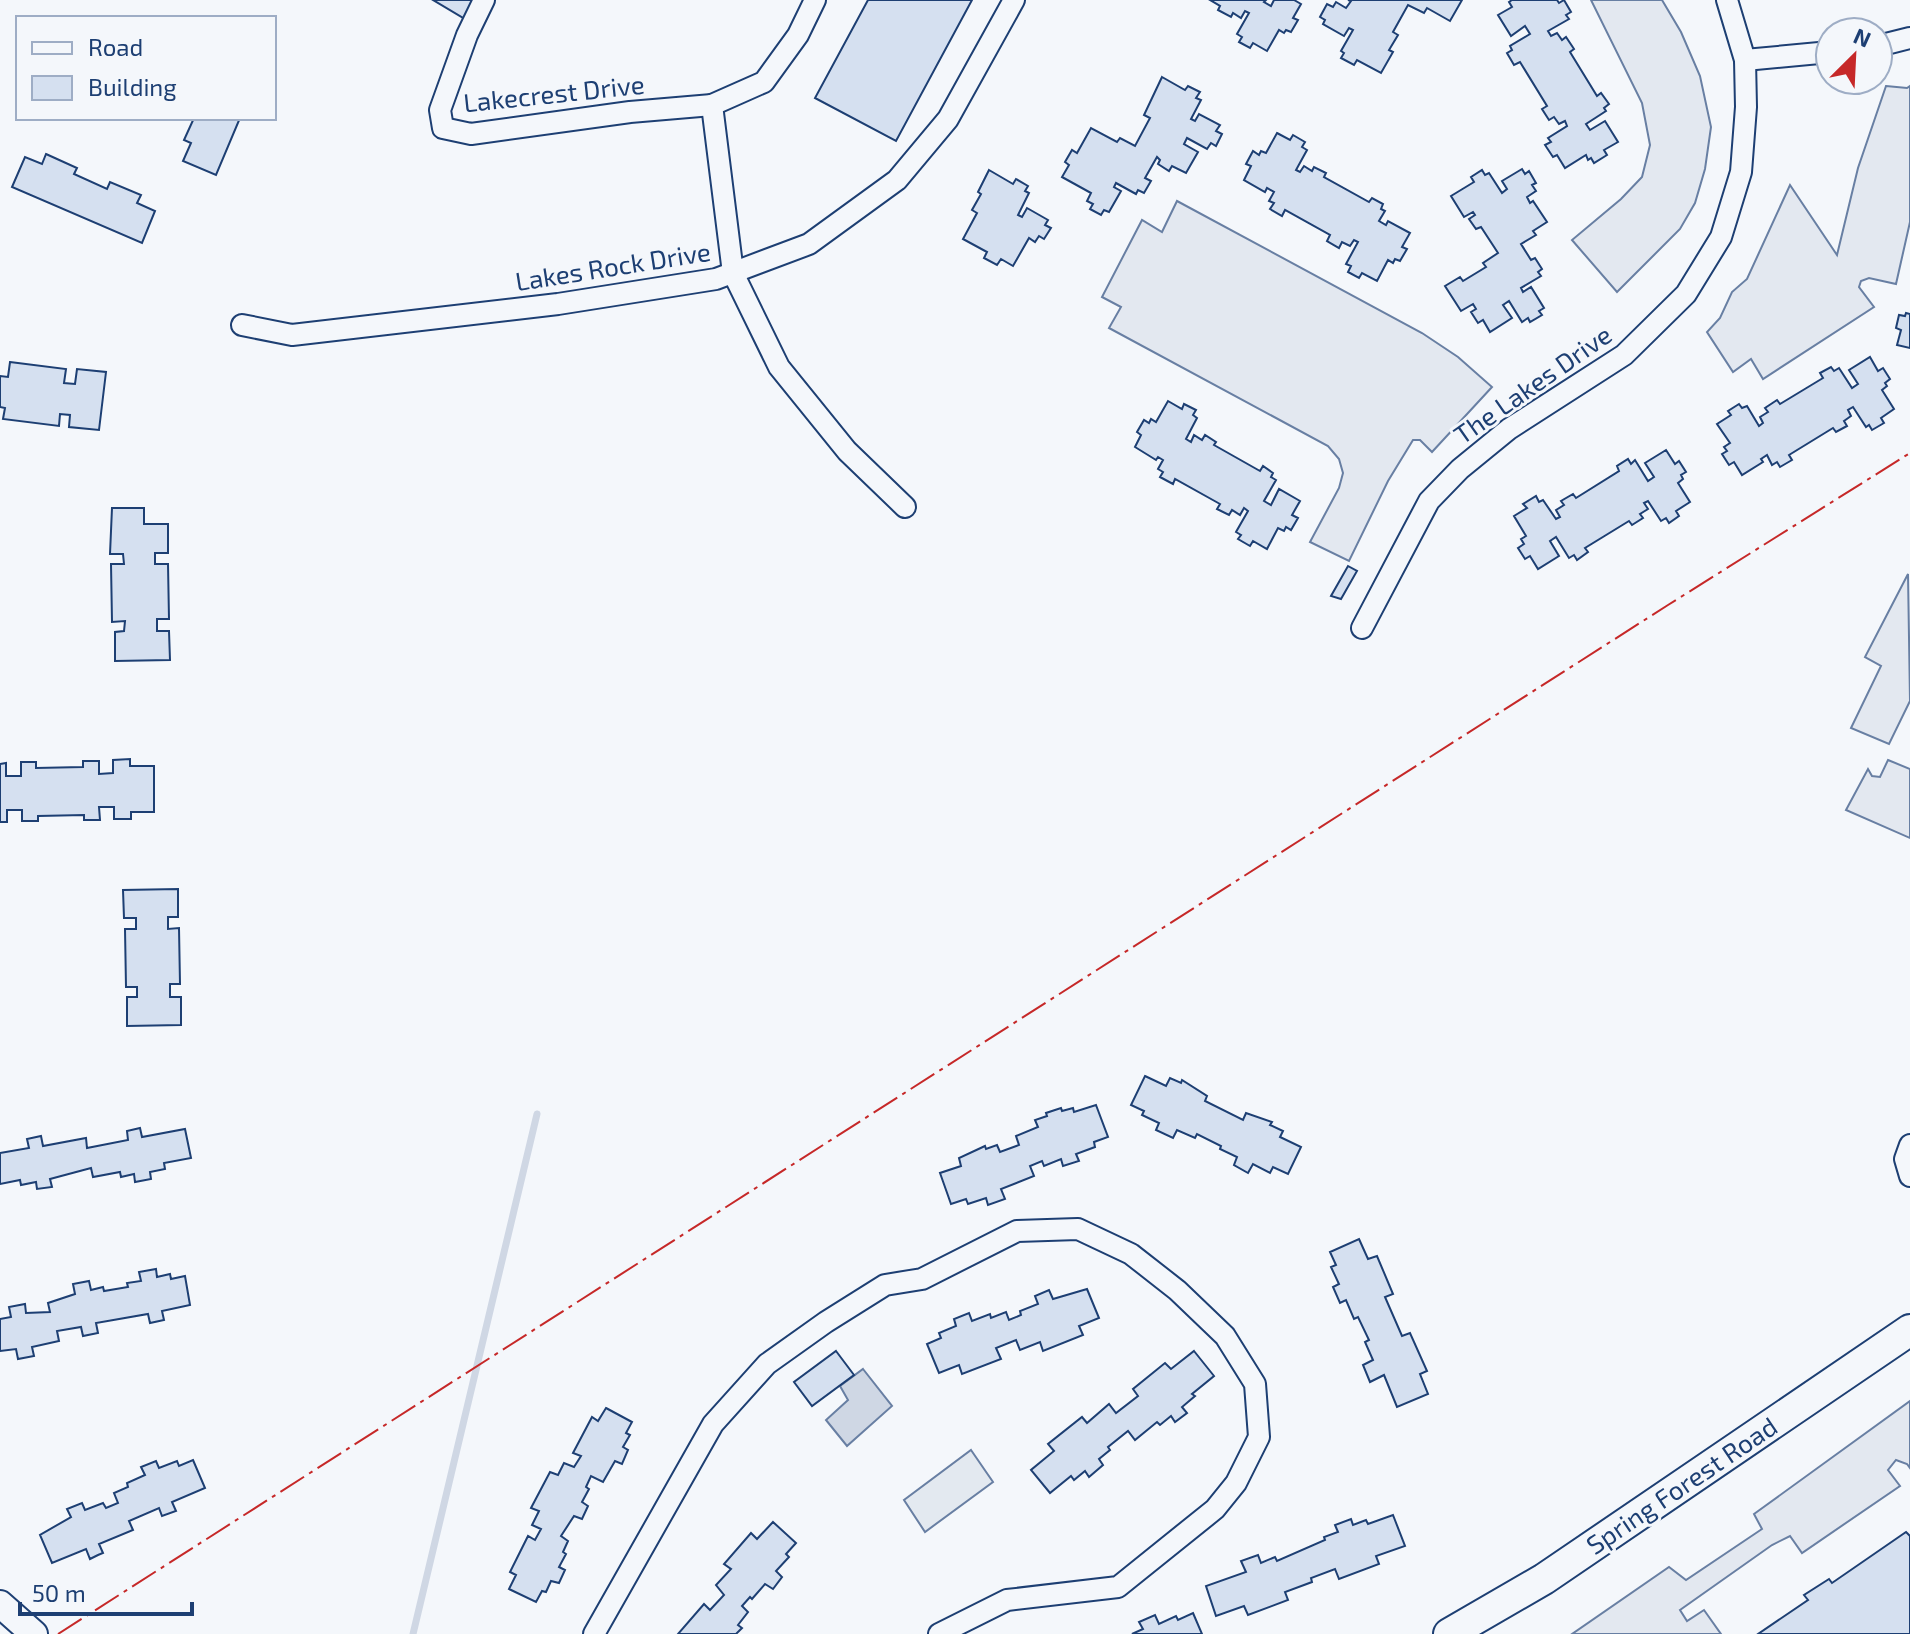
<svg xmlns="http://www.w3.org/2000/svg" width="1910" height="1634" font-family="'Exo 2',sans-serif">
	<rect width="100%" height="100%" fill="#f4f7fb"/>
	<polygon fill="#e3e9f0" stroke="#687fa3" stroke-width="2" points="971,1450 993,1482 925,1532 904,1500"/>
	<g fill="#e3e8f0" stroke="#687fa3" stroke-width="2">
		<polygon points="1591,0 1662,0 1681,32 1700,76 1711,127 1705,169 1695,203 1680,229 1617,292 1572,240 1621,199 1642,177 1650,145 1642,103"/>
		<polygon points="1886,86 1907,88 1910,86 1910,222 1896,284 1869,278 1861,281 1859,287 1874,307 1763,379 1751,359 1733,372 1707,332 1720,318 1732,292 1747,279 1790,185 1837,255 1858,168"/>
		<polygon points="1177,201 1422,333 1458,357 1492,387 1432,452 1420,440 1413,440 1388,481 1349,561 1310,542 1339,488 1343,473 1339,459 1328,446 1109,328 1121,307 1102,297 1142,220 1162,232"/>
		<polygon points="1908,574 1910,701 1889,744 1851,728 1881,666 1865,657"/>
		<polygon points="1888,760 1910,769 1910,838 1846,810 1868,769 1872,776 1880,777"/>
		<polygon points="1910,1401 1910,1468 1907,1464 1896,1460 1888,1470 1900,1486 1802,1553 1790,1536 1772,1545 1680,1610 1687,1621 1704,1610 1721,1634 1572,1634 1669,1567 1686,1580 1762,1529 1754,1514"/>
	</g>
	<polygon fill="#cfd7e4" stroke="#687fa3" stroke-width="2" points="863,1369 892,1406 847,1446 826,1420 848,1400 840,1386"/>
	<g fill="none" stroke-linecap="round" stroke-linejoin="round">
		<polyline stroke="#cfd7e4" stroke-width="7" points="413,1634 537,1114"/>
	</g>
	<g fill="#d5e0f0" stroke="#1d3f73" stroke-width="2">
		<polygon points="433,0 474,0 465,19"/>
		<polygon points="868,0 972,0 896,141 815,98"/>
		<polygon points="1210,0 1266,0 1264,2 1271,6 1274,0 1294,0 1301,4 1293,18 1298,20 1291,32 1286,30 1284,33 1279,30 1267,51 1253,43 1250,48 1239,42 1242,37 1237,34 1249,13 1245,11 1241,18 1233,13 1231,17 1218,10 1220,6"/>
		<polygon points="1348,0 1462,0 1450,21 1427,8 1424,13 1408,5 1393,32 1398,35 1389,50 1393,52 1381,73 1357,60 1354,65 1341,58 1344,53 1341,51 1353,30 1349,28 1344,36 1323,24 1325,20 1320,17 1327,4 1333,7 1336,2 1346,8 1351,1"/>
		<polygon points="1512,0 1557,0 1559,3 1564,0 1571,12 1566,15 1569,19 1548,31 1551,36 1557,33 1562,40 1566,37 1574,49 1570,52 1597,96 1601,93 1609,104 1604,108 1606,111 1586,124 1590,130 1605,121 1618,142 1604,150 1607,155 1594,163 1591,158 1588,160 1586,155 1565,168 1557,155 1553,157 1545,145 1551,142 1548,138 1567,126 1565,121 1559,124 1554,117 1549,120 1542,109 1547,106 1520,62 1514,65 1507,53 1512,50 1510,46 1530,34 1525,26 1511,36 1498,15 1512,7 1509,2"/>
		<polygon points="1162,77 1185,90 1188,86 1200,92 1196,98 1201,100 1191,119 1195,121 1199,114 1220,125 1216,131 1222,134 1216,146 1211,143 1207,149 1187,138 1184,144 1198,152 1186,173 1172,166 1169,171 1158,164 1160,160 1157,157 1145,178 1151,181 1144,193 1138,190 1136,194 1116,183 1114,187 1121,191 1109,212 1104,210 1101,215 1090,209 1093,204 1087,201 1091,193 1062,177 1069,165 1065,162 1072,150 1077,153 1091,128 1117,142 1120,138 1135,146 1150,118 1144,115"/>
		<polygon points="194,118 240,118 216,175 183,161 191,143 184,140"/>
		<polygon points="1277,133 1290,140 1293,135 1305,142 1302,147 1307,150 1296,170 1300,172 1304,166 1312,171 1314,167 1326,173 1324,177 1369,202 1372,198 1383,204 1381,209 1385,211 1379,221 1386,225 1388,221 1410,233 1402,247 1407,249 1400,261 1395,259 1393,263 1388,260 1377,281 1362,273 1359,278 1348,272 1351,266 1346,264 1358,242 1354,240 1350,246 1342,242 1339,248 1327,241 1330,235 1285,210 1282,216 1270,209 1274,203 1269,201 1274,192 1267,188 1265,192 1244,180 1251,166 1246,164 1253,151 1259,155 1261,151 1266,153"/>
		<polygon points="46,154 77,168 74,174 107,189 110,182 141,195 137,203 155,211 142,243 12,187 25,157 42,164"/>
		<polygon points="1522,169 1525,174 1529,171 1536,183 1532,185 1536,191 1527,197 1530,203 1533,201 1547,222 1533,231 1536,235 1521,244 1531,260 1535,258 1542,269 1538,272 1541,276 1521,288 1523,292 1531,287 1544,308 1539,311 1542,315 1530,322 1528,318 1522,322 1509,301 1503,305 1512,318 1490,332 1483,320 1478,323 1471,312 1476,309 1473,304 1461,311 1445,286 1460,277 1463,281 1486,267 1483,263 1498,253 1481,227 1476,229 1469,219 1475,215 1473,212 1464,217 1451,196 1474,182 1471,177 1482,170 1485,175 1489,173 1502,193 1507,189 1502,181"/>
		<polygon points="989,170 1013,184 1016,179 1028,186 1025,191 1029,193 1018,215 1022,217 1027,208 1048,220 1045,225 1051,228 1044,239 1039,236 1035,242 1029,238 1013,266 1001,259 997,265 984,258 987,252 963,239 977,213 972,210 981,194 978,192"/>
		<polygon points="1906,313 1910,314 1910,348 1897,345 1901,330 1896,328 1899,315 1905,316"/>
		<polygon points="1870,357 1878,371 1883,368 1890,379 1885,383 1887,386 1882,390 1894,409 1881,418 1884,423 1872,430 1869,425 1866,427 1853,407 1848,410 1851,416 1844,421 1847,426 1836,432 1833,428 1789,455 1792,460 1780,467 1777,462 1772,465 1767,455 1761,459 1763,462 1742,475 1734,462 1729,465 1722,454 1727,451 1724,447 1730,443 1717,424 1731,415 1728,411 1739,404 1742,408 1747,406 1759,426 1763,423 1760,417 1768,412 1765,408 1777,400 1780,404 1823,378 1820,373 1831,367 1834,371 1839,368 1852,388 1858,384 1849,370"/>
		<polygon points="10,362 66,369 64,383 75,384 77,369 106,372 99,430 69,427 70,415 60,414 59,426 3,419 5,408 0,407 0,376 8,377"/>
		<polygon points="1168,401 1182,409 1184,404 1196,410 1193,415 1197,418 1186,439 1191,442 1194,435 1202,440 1205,435 1216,442 1214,445 1260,471 1263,466 1273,473 1271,477 1276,480 1264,501 1271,505 1279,489 1300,501 1292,515 1298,518 1291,530 1286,527 1284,531 1278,528 1267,549 1253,541 1250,546 1238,539 1241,535 1236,532 1248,511 1244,508 1240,515 1232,510 1229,515 1217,509 1220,504 1175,479 1173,484 1160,477 1163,472 1158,469 1163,460 1158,457 1156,460 1135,447 1141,435 1137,432 1144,420 1149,423 1151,419 1156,422"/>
		<polygon points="1666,450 1675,464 1679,461 1686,472 1681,475 1683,479 1678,483 1690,502 1676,511 1679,516 1669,523 1666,518 1661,521 1648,501 1644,503 1648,509 1640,514 1643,518 1632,525 1629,521 1585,548 1588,552 1577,560 1574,555 1569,558 1556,537 1550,541 1559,556 1538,569 1530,556 1525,559 1518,548 1524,544 1521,539 1526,536 1514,516 1527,508 1523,504 1536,496 1539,502 1543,500 1556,519 1560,517 1556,510 1564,505 1561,501 1573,494 1576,498 1619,471 1617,466 1628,459 1631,464 1635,460 1648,481 1654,477 1645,463"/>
		<polygon points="112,508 144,508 144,524 168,524 168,553 155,553 155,564 168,564 169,619 157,619 157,631 169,631 170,660 115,661 115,632 124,631 125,621 112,622 111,564 124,564 123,554 110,554"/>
		<polygon points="1348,566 1357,571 1341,599 1331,596"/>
		<polygon points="130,759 130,766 154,766 154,812 131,812 131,819 114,819 114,807 99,807 100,820 84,820 84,815 38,816 38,821 22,821 22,810 7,810 7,822 0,822 0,764 6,763 6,776 21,776 21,762 36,762 36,768 83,767 83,761 99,761 99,774 113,773 113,760"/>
		<polygon points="178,889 178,917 168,917 168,929 179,928 180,984 170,984 170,997 181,997 181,1025 127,1026 127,997 137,997 137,987 126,987 125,929 136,929 136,918 124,918 123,890"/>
		<polygon points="1145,1076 1166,1086 1170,1078 1181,1083 1182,1080 1207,1096 1205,1101 1243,1120 1246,1113 1272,1122 1270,1125 1283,1131 1280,1137 1301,1147 1288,1174 1273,1167 1270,1173 1253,1164 1248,1173 1234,1165 1237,1157 1220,1149 1221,1146 1197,1134 1195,1138 1177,1130 1173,1138 1156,1130 1159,1123 1142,1115 1144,1111 1131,1105"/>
		<polygon points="1096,1105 1108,1137 1094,1142 1095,1147 1076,1154 1079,1161 1063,1166 1061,1159 1044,1166 1042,1161 1030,1166 1034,1176 1001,1189 1005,1199 988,1205 986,1198 968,1204 966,1199 951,1204 940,1173 961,1166 959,1158 985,1146 986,1149 997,1145 1000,1152 1019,1145 1016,1136 1038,1127 1035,1120 1047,1116 1046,1113 1061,1108 1062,1111 1073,1108 1074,1112"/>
		<polygon points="140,1128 142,1137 185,1129 191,1158 164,1163 165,1169 150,1172 151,1179 135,1182 134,1174 121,1177 120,1172 93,1177 91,1168 50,1179 52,1187 37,1189 36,1182 21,1185 20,1180 0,1184 0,1153 29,1148 27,1139 41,1136 43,1146 86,1138 87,1148 128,1140 127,1131"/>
		<polygon points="1359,1239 1368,1259 1377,1256 1393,1294 1385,1297 1402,1336 1410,1333 1427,1371 1420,1374 1428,1394 1397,1407 1384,1375 1370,1382 1363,1365 1373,1360 1365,1342 1369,1340 1358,1317 1354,1319 1346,1300 1340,1303 1333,1287 1339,1284 1331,1267 1336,1265 1330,1252"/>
		<polygon points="156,1269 157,1277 170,1274 171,1279 185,1276 190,1305 162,1311 164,1320 150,1323 148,1314 96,1323 98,1333 83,1336 81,1327 57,1331 59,1341 32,1347 34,1356 18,1359 16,1349 0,1351 0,1319 11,1317 9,1307 25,1304 26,1313 50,1312 48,1303 75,1294 73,1284 89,1281 91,1290 103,1287 104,1291 128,1287 127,1283 141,1281 139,1272"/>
		<polygon points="1087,1289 1099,1318 1079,1326 1083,1335 1043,1351 1040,1342 1020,1350 1016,1340 996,1348 1001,1359 962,1374 959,1365 939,1373 927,1344 941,1338 939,1333 956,1326 954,1319 969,1313 972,1321 990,1314 991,1318 1006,1312 1009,1320 1021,1315 1020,1311 1038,1304 1035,1296 1049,1290 1053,1299"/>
		<polygon points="836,1351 854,1375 812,1406 794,1382"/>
		<polygon points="1194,1351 1214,1376 1192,1394 1195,1396 1182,1407 1187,1413 1175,1422 1171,1416 1160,1425 1157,1422 1135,1440 1128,1431 1108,1447 1110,1450 1099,1459 1103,1465 1089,1477 1085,1471 1074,1480 1071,1476 1050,1493 1031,1470 1054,1451 1048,1444 1082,1417 1087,1423 1109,1404 1116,1413 1138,1396 1133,1389 1165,1363 1171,1369"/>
		<polygon points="606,1408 632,1422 626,1433 630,1435 623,1447 628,1450 622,1464 615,1461 603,1482 591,1476 586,1487 589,1489 582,1502 588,1506 582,1519 574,1516 561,1536 568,1541 563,1552 566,1554 559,1567 565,1570 559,1583 551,1581 546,1592 542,1591 536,1602 509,1589 516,1575 510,1572 528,1536 535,1540 541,1529 532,1525 539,1511 531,1508 550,1472 558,1475 564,1463 574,1467 581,1456 573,1453 592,1417 598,1421"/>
		<polygon points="193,1460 205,1488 172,1502 176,1511 162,1516 159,1508 129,1521 133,1530 99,1544 103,1553 98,1555 90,1559 86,1549 52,1563 40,1535 71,1517 67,1509 82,1503 85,1510 103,1503 106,1508 118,1503 114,1493 128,1487 127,1483 145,1475 141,1467 156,1461 159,1468 177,1461 179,1466"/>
		<polygon points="1393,1515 1405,1546 1376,1556 1379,1564 1339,1579 1335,1569 1311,1578 1312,1582 1285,1592 1288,1600 1248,1615 1244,1606 1216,1616 1206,1586 1246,1572 1241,1561 1258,1555 1261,1563 1275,1557 1277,1561 1325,1540 1324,1537 1338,1532 1335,1525 1351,1519 1353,1525 1366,1520 1368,1524"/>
		<polygon points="773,1522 796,1543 786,1554 789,1557 776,1571 782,1577 773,1589 765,1584 752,1599 750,1597 742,1606 748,1612 738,1625 742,1628 736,1634 678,1634 704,1604 710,1610 724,1595 716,1585 731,1569 724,1564 751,1533 757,1539"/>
		<polygon points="1906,1532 1910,1536 1910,1634 1758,1634 1808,1600 1804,1595 1829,1579 1832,1583"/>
		<polygon points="1193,1613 1202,1634 1132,1634 1143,1629 1139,1622 1155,1615 1159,1624 1176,1616 1178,1620"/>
	</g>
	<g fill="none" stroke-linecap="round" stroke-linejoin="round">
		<g stroke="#1d3f73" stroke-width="24">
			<g id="minor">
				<polyline points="484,0 467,35 440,110 443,128 471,134 630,112 712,105"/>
				<polyline points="815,0 798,35 764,82 712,105 733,273 779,367 847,451 905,507"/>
				<polyline points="1878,46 1910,38"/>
				<polyline points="1745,60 1830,52"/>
				<polyline points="242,325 292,335 558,304 716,279 809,244 897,180 948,119 1014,0"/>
				<polyline points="1362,628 1429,501 1460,469 1509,429 1624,355 1686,294 1721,237 1741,172 1746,107 1745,60 1727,0"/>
				<polyline points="1910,1145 1905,1159 1910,1176"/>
				<polyline points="594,1634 713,1424 767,1364 826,1322 885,1285 922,1279 1017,1231 1078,1229 1131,1254 1177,1290 1225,1336 1255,1384 1259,1437 1236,1483 1215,1509 1118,1587 1007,1600 939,1634"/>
			</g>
		</g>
		<g stroke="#1d3f73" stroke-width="30">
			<polyline id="tertiary" points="0,1604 34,1634"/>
		</g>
		<g stroke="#1d3f73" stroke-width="34">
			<polyline id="secondary" points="1449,1634 1544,1579 1910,1330"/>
		</g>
		<use href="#minor" stroke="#f4f7fb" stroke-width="20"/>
		<use href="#tertiary" stroke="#f4f7fb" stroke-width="26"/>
		<use href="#secondary" stroke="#f4f7fb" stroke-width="30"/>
		<polyline stroke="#c62828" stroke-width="2" stroke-dasharray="28 6 4 6" stroke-linecap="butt" points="58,1634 1668,605 1910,453"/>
	</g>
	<g text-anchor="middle" stroke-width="6" stroke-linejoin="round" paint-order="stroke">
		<g font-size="26" fill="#1d3f73" stroke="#f4f7fb">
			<text transform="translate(554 94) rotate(-6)" y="9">Lakecrest Drive</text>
			<text transform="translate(613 267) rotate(-9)" y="9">Lakes Rock Drive</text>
			<text transform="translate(1533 385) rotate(-35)" y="9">The Lakes Drive</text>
			<text transform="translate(1682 1486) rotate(-34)" y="9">Spring Forest Road</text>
		</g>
	</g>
	<rect x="16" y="16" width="260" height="104" fill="#f4f7fb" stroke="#9eadc5" stroke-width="2"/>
	<rect x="32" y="42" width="40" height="12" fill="#f4f7fb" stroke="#9eadc5" stroke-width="2"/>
	<text x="88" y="56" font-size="24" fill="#1d3f73">Road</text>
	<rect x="32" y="76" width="40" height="24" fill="#d5e0f0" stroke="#9eadc5" stroke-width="2"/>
	<text x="88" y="96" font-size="24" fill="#1d3f73">Building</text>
	<g transform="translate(1854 56) rotate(24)"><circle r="38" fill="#f4f7fb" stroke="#9eadc5" stroke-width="2"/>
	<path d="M0-6L14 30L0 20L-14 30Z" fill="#c62828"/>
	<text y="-12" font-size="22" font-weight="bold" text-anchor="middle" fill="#1d3f73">N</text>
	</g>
	<path d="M20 1602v12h172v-12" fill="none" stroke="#1d3f73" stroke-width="4"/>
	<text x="32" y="1602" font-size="24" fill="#1d3f73" stroke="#f4f7fb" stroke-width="6" paint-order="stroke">50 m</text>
</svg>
